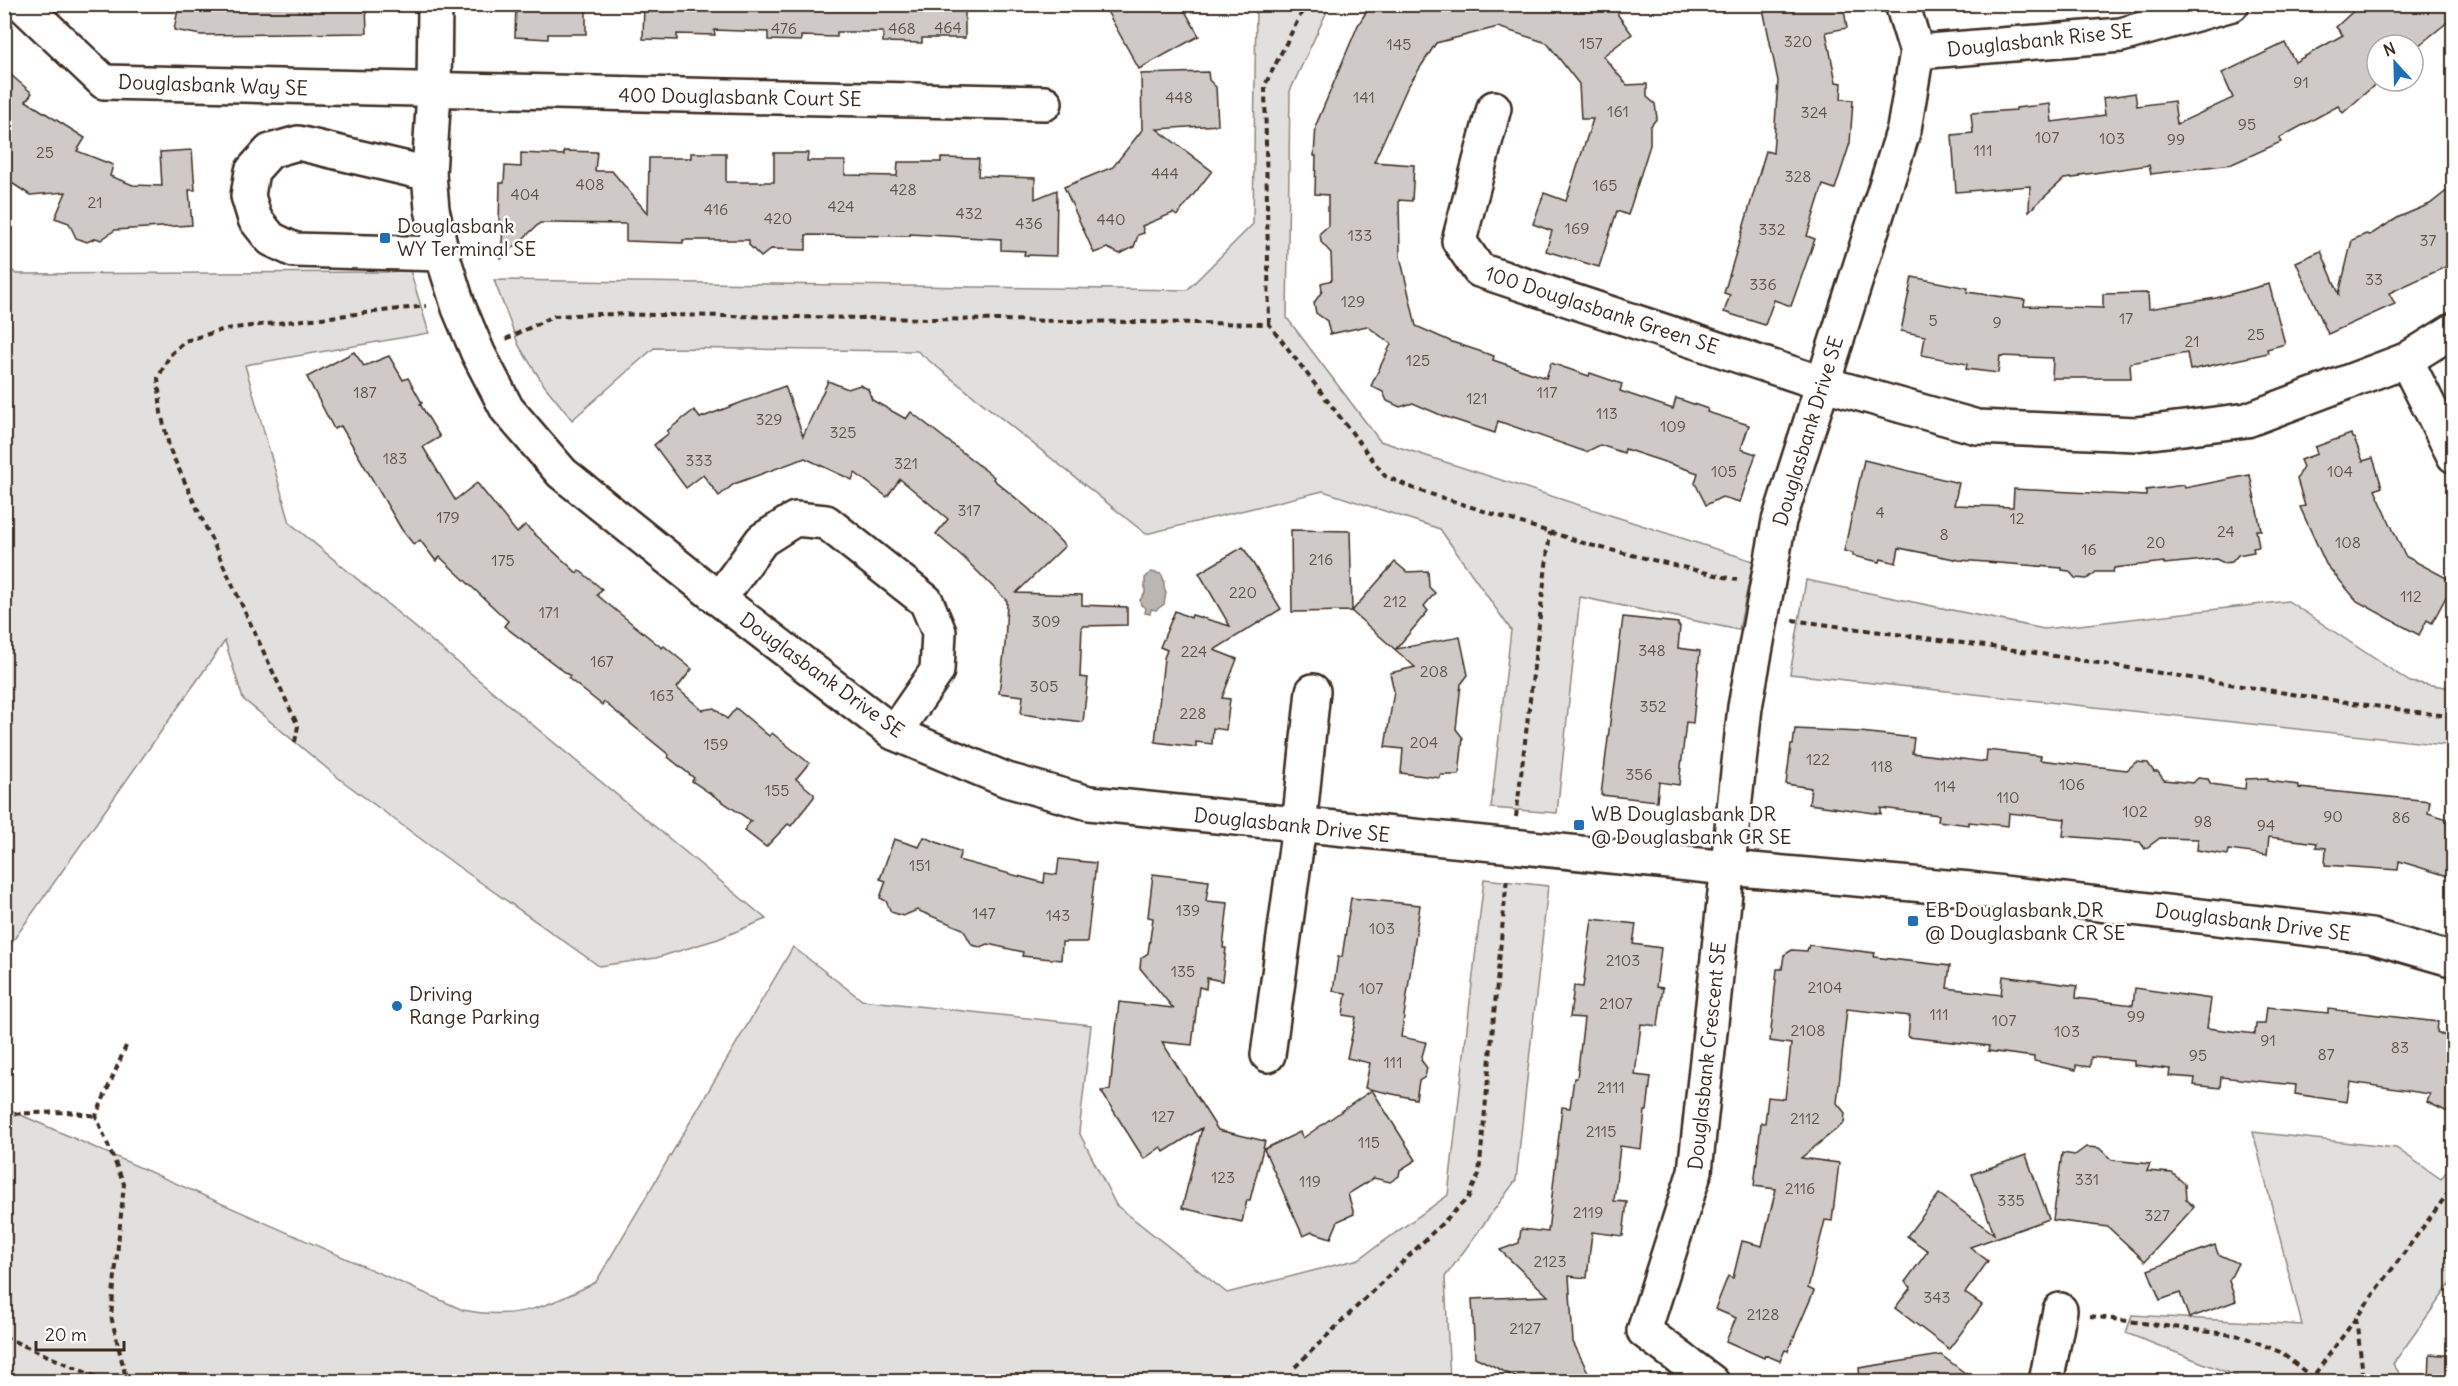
<svg xmlns="http://www.w3.org/2000/svg" width="2458" height="1386" font-family="Delius,sans-serif">
	<rect width="100%" height="100%" fill="#fff"/>
	<filter id="ink" filterUnits="userSpaceOnUse"><feTurbulence type="fractalNoise" baseFrequency=".0167" numOctaves="2"/><feDisplacementMap in="SourceGraphic" scale="12" xChannelSelector="R" yChannelSelector="G"/><feConvolveMatrix kernelMatrix="1 2 1 2 8 2 1 2 1" color-interpolation-filters="sRGB"/></filter>
	<g filter="url(#ink)">
		<g fill="#e2e0de" stroke="#8e857e" stroke-width="1.5">
			<polygon points="1256,5 1330,5 1290,91 1287,318 1380,441 1753,561 1739,630 1580,597 1557,813 1491,808 1511,630 1440,529 1323,491 1146,534 917,351 654,348 572,420 544,385 519,346 494,280 1187,290 1253,224"/>
			<polygon points="5,264 16,274 385,272 410,270 429,333 245,365 290,523 766,919 718,939 656,958 599,966 456,865 341,780 243,699 225,641 5,952"/>
			<polygon points="1806,580 2044,629 2288,601 2410,682 2453,688 2453,746 1790,674"/>
			<path d="M1484,879l64,7 -32,294 -71,97 5,104h-1445v-273l458,202c55,11 85,-4 133,-28l197,-335 69,53 229,25 -12,107 37,73 111,88 132,-34 89,-64z"/>
			<polygon points="2253,1132 2396,1148 2441,1179 2453,1162 2453,1280 2393,1364 2405,1381 2249,1381 2126,1333 2132,1315 2302,1325"/>
		</g>
		<path fill="#bcb6b3" stroke="#887e77" stroke-width="1.5" d="M1151,572l10,2c5,6 1,13 5,19l-2,11 -8,6 -5,-1 -1,5 -5,-1 1,-5 -5,-3 -1,-5 5,-7v-15z"/>
		<g fill="#cfcac7" stroke="#3b2a1e" stroke-width="1.5">
			<polygon points="179,4 366,4 367,33 201,35 174,30"/>
			<polygon points="516,4 586,4 586,34 548,34 548,39 515,37"/>
			<polygon points="644,4 965,4 965,38 922,38 922,43 883,42 883,32 837,32 837,37 801,36 801,41 768,40 768,32 714,30 715,35 677,34 677,40 643,39"/>
			<polygon points="1103,4 1181,4 1199,36 1139,69"/>
			<polygon points="1371,4 1618,4 1618,15 1632,34 1603,56 1627,85 1647,84 1647,97 1655,104 1657,118 1650,127 1650,145 1628,215 1617,211 1599,267 1546,251 1552,231 1533,224 1544,193 1566,201 1593,119 1581,119 1579,84 1547,43 1498,27 1436,43 1407,88 1374,162 1414,165 1412,201 1399,200 1400,256 1416,326 1452,342 1494,356 1493,360 1546,378 1551,363 1589,376 1590,373 1622,384 1620,391 1673,409 1676,398 1708,409 1707,412 1749,425 1741,449 1756,454 1740,502 1722,497 1706,505 1695,483 1698,473 1625,449 1624,453 1600,445 1586,452 1498,421 1495,433 1443,416 1413,403 1400,407 1387,401 1383,392 1371,386 1391,344 1367,326 1330,334 1327,321 1316,313 1314,303 1322,291 1321,283 1332,280 1331,253 1321,242 1320,233 1328,226 1328,195 1315,194 1316,156 1314,156 1316,125 1358,25"/>
			<polygon points="1762,4 1843,4 1847,28 1826,32 1836,82 1842,83 1841,99 1853,100 1850,143 1835,189 1823,185 1807,236 1815,239 1791,306 1774,300 1765,325 1724,312 1730,295 1724,293 1766,151 1773,153 1778,81"/>
			<polygon points="2361,4 2454,4 2454,17 2413,50 2413,45 2377,45 2377,81 2379,81 2343,113 2338,106 2279,138 2281,142 2232,164 2151,174 2149,165 2080,175 2080,177 2064,179 2029,211 2030,186 1956,192 1952,135 1973,133 1971,113 2016,110 2016,108 2050,104 2052,122 2105,115 2103,98 2135,93 2137,106 2174,101 2177,124 2233,98 2222,73 2285,43 2295,62 2343,35 2336,27"/>
			<polygon points="4,69 32,93 26,101 85,138 77,151 113,165 110,176 133,185 162,186 160,152 192,150 195,190 189,190 192,225 115,230 101,240 96,238 87,242 76,238 69,223 55,218 66,192 30,195 4,178"/>
			<polygon points="1208,72 1209,80 1216,87 1218,125 1157,129 1212,171 1177,216 1173,213 1142,226 1144,233 1138,235 1134,247 1120,254 1107,248 1094,253 1064,187 1113,167 1142,130 1141,74"/>
			<polygon points="564,151 597,152 595,171 612,171 648,214 649,158 691,158 691,153 726,153 726,182 774,182 774,153 808,153 807,161 845,161 845,175 897,176 898,162 941,162 941,158 979,159 978,176 1035,178 1035,199 1057,190 1056,256 1024,255 1025,251 1001,250 1001,239 910,234 910,236 806,235 806,250 771,249 761,257 749,245 749,240 683,240 683,243 626,241 626,224 552,223 540,223 501,259 503,225 499,225 500,183 504,183 505,166 521,167 521,153 564,155"/>
			<polygon points="2454,185 2454,263 2389,293 2395,304 2328,334 2296,262 2321,251 2339,294 2352,240 2366,234 2370,235 2399,217 2430,204"/>
			<polygon points="1912,277 1968,288 1967,292 2025,300 2024,306 2103,308 2103,294 2148,293 2149,309 2216,298 2269,284 2285,344 2267,349 2268,353 2190,370 2187,353 2130,363 2131,378 2052,378 2053,358 2000,356 1998,373 1966,369 1967,364 1922,355 1925,336 1901,331"/>
			<polygon points="354,352 364,366 389,356 403,380 408,378 422,403 420,404 440,437 423,447 455,500 477,483 517,533 525,525 577,573 579,570 602,589 597,595 662,648 664,646 692,669 677,688 702,710 714,708 727,719 736,708 769,736 772,733 809,763 796,779 814,794 814,797 791,826 788,824 766,847 744,830 751,821 692,781 694,778 668,757 669,755 604,702 602,705 568,678 570,676 504,626 508,621 440,557 436,561 420,540 414,545 402,530 341,426 334,429 307,377"/>
			<polygon points="828,381 848,389 860,385 868,389 872,400 906,419 911,412 994,477 993,479 1029,509 1065,546 1016,593 1082,595 1082,605 1127,607 1127,625 1082,626 1080,677 1088,678 1083,722 1021,714 1023,696 999,693 1005,645 1007,601 963,557 936,534 948,519 900,479 887,497 855,473 852,480 805,458 734,484 719,496 703,475 686,488 654,445 669,433 667,431 694,410 700,418 785,386 803,436"/>
			<polygon points="2351,434 2352,438 2354,438 2363,461 2373,458 2382,487 2375,490 2405,556 2454,582 2432,623 2427,620 2419,635 2357,601 2326,564 2300,507 2305,506 2297,479 2303,467 2300,460 2317,454 2315,447"/>
			<polygon points="1864,460 1959,483 1954,505 2013,507 2014,489 2146,496 2146,490 2184,485 2185,488 2250,475 2261,530 2256,530 2259,547 2253,548 2254,552 2238,555 2232,562 2224,563 2216,559 2164,564 2164,562 2114,568 2113,572 2096,572 2087,579 2075,578 2069,571 2062,570 2062,568 1959,560 1899,548 1896,563 1881,559 1880,562 1853,556 1853,553 1844,551"/>
			<polygon points="1291,530 1350,531 1352,611 1395,562 1407,572 1428,571 1429,587 1435,593 1424,606 1428,611 1396,649 1460,637 1468,675 1461,684 1456,729 1463,738 1459,775 1440,775 1440,778 1401,773 1403,749 1385,747 1394,691 1390,673 1415,667 1351,611 1292,612"/>
			<polygon points="1243,547 1281,609 1214,650 1237,659 1222,698 1230,699 1226,730 1213,728 1212,744 1196,742 1196,747 1155,742 1164,658 1167,650 1160,647 1175,611 1191,618 1192,615 1230,626 1199,573"/>
			<polygon points="1623,617 1678,623 1678,626 1680,626 1678,648 1700,651 1693,723 1686,722 1679,785 1659,782 1657,801 1601,795"/>
			<polygon points="1795,729 1860,732 1914,738 1912,753 1986,762 1987,750 2041,756 2040,760 2127,770 2136,762 2148,763 2154,772 2158,772 2164,780 2193,783 2198,778 2208,779 2211,784 2245,789 2246,779 2268,778 2268,781 2299,785 2299,788 2430,801 2428,813 2454,821 2454,878 2399,861 2398,870 2325,865 2326,848 2316,847 2317,843 2269,837 2267,855 2229,850 2228,855 2197,850 2198,839 2160,838 2145,849 2140,842 2063,836 2065,819 2009,813 2008,826 1969,822 1969,825 1938,821 1939,815 1881,808 1881,814 1809,804 1811,788 1786,784 1791,745 1793,745"/>
			<polygon points="924,837 961,852 958,860 1044,883 1045,873 1057,875 1059,859 1096,863 1087,942 1062,942 1061,960 1022,956 1023,952 988,944 980,947 972,945 963,929 917,910 903,916 891,912 886,901 880,898 886,881 880,879 894,839 919,847"/>
			<polygon points="1153,874 1209,881 1206,901 1228,903 1223,948 1226,948 1222,981 1207,978 1206,989 1199,987 1192,1045 1162,1042 1218,1130 1265,1141 1250,1200 1247,1200 1242,1222 1182,1208 1202,1128 1164,1152 1161,1147 1144,1159 1101,1091 1110,1090 1119,1002 1173,1008 1140,968 1141,958 1148,953 1153,918 1148,917"/>
			<polygon points="1351,898 1420,905 1401,1037 1426,1042 1421,1060 1427,1068 1425,1077 1419,1081 1416,1099 1365,1088 1370,1063 1347,1058 1356,1017 1343,1015 1346,993 1333,991 1338,957 1342,957"/>
			<polygon points="1592,919 1636,924 1633,944 1661,948 1656,987 1663,988 1658,1026 1641,1024 1635,1075 1651,1077 1647,1111 1645,1111 1641,1149 1620,1146 1614,1201 1627,1202 1623,1236 1592,1232 1587,1278 1569,1276 1573,1342 1593,1382 1525,1382 1475,1357 1472,1299 1548,1296 1500,1250 1519,1243 1521,1229 1548,1232 1562,1107 1570,1108 1574,1078 1577,1078 1584,1018 1570,1017 1574,986 1583,987"/>
			<polygon points="1809,945 1875,953 1874,957 1950,966 1947,988 2001,995 2003,976 2077,986 2076,998 2133,1005 2135,988 2211,999 2207,1028 2255,1034 2256,1024 2265,1024 2267,1007 2328,1013 2328,1009 2438,1022 2437,1032 2454,1040 2454,1115 2427,1102 2430,1094 2350,1082 2347,1102 2295,1094 2296,1085 2221,1077 2220,1088 2194,1085 2195,1078 2169,1076 2170,1069 2134,1065 2134,1061 2091,1057 2090,1067 2076,1065 2076,1070 2034,1061 2034,1057 1988,1051 1989,1046 1908,1037 1910,1016 1847,1009 1837,1103 1845,1113 1844,1123 1801,1158 1839,1163 1832,1221 1825,1220 1808,1288 1814,1291 1788,1351 1785,1350 1780,1361 1765,1355 1764,1358 1726,1341 1736,1318 1715,1309 1728,1276 1733,1278 1742,1241 1762,1246 1776,1189 1754,1186 1761,1123 1765,1123 1768,1097 1785,1099 1791,1044 1770,1041 1777,969 1782,969 1784,955 1792,950 1807,951"/>
			<polygon points="1372,1090 1416,1160 1400,1170 1399,1176 1390,1182 1374,1178 1348,1194 1354,1214 1338,1221 1331,1238 1312,1232 1303,1236 1264,1149 1300,1132 1303,1138"/>
			<polygon points="2086,1147 2099,1148 2112,1160 2150,1164 2147,1171 2172,1173 2185,1184 2186,1200 2194,1207 2145,1261 2108,1227 2053,1220 2062,1153 2075,1155"/>
			<polygon points="2026,1155 2049,1219 1970,1247 1988,1261 1965,1293 1982,1305 1949,1349 1895,1308 1911,1287 1905,1282 1928,1251 1907,1236 1939,1194 1994,1234 1972,1174"/>
			<polygon points="2215,1245 2218,1254 2238,1263 2229,1281 2236,1301 2189,1318 2180,1293 2160,1300 2148,1270"/>
			<polygon points="2430,1354 2454,1356 2454,1382 2429,1382"/>
			<polygon points="1941,1355 1977,1382 1860,1382 1859,1368"/>
		</g>
		<g fill="none" stroke-linecap="round" stroke-linejoin="round">
			<g stroke="#3b2a1e" stroke-width="38">
				<g id="minor">
					<polyline points="22,4 104,82 1045,103"/>
					<polyline points="435,4 434,91 429,174 432,209 442,254 459,308 478,353 507,409 562,473 719,599 894,733 1007,780 1089,803 1728,868 1970,889 2371,936 2454,960"/>
					<polyline points="1917,52 2121,35 2232,4"/>
					<polyline points="1494,108 1459,241 1479,270 1821,383 1977,427 2136,434 2247,420 2406,360 2454,330"/>
					<polyline points="429,174 298,143 270,151 252,171 248,196 255,219 271,239 294,250 442,254"/>
					<polyline points="2406,360 2454,456"/>
					<polyline points="719,599 762,540 795,519 826,522 926,601 939,632 937,671 894,733"/>
					<polyline points="1268,1055 1299,826 1313,691"/>
					<polyline points="1712,1382 1644,1331 1695,1171 1745,707 1779,521 1904,129 1917,52 1902,4"/>
					<polyline points="2046,1382 2060,1310"/>
				</g>
			</g>
			<g stroke="#3b2a1e" stroke-width="4" stroke-dasharray="6 4.5" stroke-linecap="butt">
				<polyline points="1269,324 1265,85 1306,4"/>
				<polyline points="506,339 554,316 594,314 1269,324 1385,476 1415,489 1590,545 1737,580"/>
				<polyline points="1792,620 2029,652 2317,698 2454,717"/>
				<polyline points="295,742 298,726 170,450 161,413 158,378 170,355 185,341 225,329 426,306"/>
				<polyline points="1516,817 1550,532"/>
				<polyline points="126,1046 96,1116 124,1184 111,1316 127,1382"/>
				<polyline points="4,1114 68,1112 96,1116"/>
				<polyline points="2090,1316 2241,1336 2280,1352 2312,1377 2322,1382"/>
				<polyline points="2356,1318 2364,1382"/>
				<polyline points="4,1337 108,1382"/>
				<polyline points="1295,1367 1468,1198 1479,1174 1507,877"/>
				<polyline points="2309,1382 2454,1185"/>
			</g>
			<use href="#minor" stroke="#fff" stroke-width="33"/>
		</g>
	</g>
	<g fill="#1f6fb2" stroke="#fff" stroke-width="2">
		<rect x="379" y="232" width="12" height="12" rx="3"/>
		<rect x="1573" y="819" width="12" height="12" rx="3"/>
		<rect x="1907" y="915" width="12" height="12" rx="3"/>
		<circle cx="397" cy="1006" r="6"/>
	</g>
	<g text-anchor="middle" stroke-width="5" stroke-linejoin="round" paint-order="stroke">
		<g font-size="16" fill="#605248">
			<text x="948" y="33">464</text>
			<text x="784" y="34">476</text>
			<text x="902" y="34">468</text>
			<text x="1798" y="47">320</text>
			<text x="1591" y="49">157</text>
			<text x="1399" y="50">145</text>
			<text x="2301" y="88">91</text>
			<text x="1179" y="103">448</text>
			<text x="1364" y="103">141</text>
			<text x="1618" y="117">161</text>
			<text x="1814" y="118">324</text>
			<text x="2247" y="130">95</text>
			<text x="2047" y="143">107</text>
			<text x="2112" y="144">103</text>
			<text x="2176" y="145">99</text>
			<text x="1983" y="156">111</text>
			<text x="45" y="158">25</text>
			<text x="1165" y="179">444</text>
			<text x="1798" y="182">328</text>
			<text x="590" y="190">408</text>
			<text x="1605" y="191">165</text>
			<text x="903" y="195">428</text>
			<text x="525" y="200">404</text>
			<text x="95" y="208">21</text>
			<text x="841" y="212">424</text>
			<text x="716" y="215">416</text>
			<text x="969" y="219">432</text>
			<text x="778" y="224">420</text>
			<text x="1111" y="225">440</text>
			<text x="1029" y="229">436</text>
			<text x="1577" y="234">169</text>
			<text x="1772" y="235">332</text>
			<text x="1360" y="241">133</text>
			<text x="2428" y="246">37</text>
			<text x="2374" y="285">33</text>
			<text x="1763" y="290">336</text>
			<text x="1353" y="307">129</text>
			<text x="2126" y="324">17</text>
			<text x="1933" y="326">5</text>
			<text x="1997" y="328">9</text>
			<text x="2256" y="340">25</text>
			<text x="2192" y="347">21</text>
			<text x="1418" y="366">125</text>
			<text x="365" y="398">187</text>
			<text x="1547" y="398">117</text>
			<text x="1477" y="404">121</text>
			<text x="1607" y="419">113</text>
			<text x="769" y="425">329</text>
			<text x="1673" y="432">109</text>
			<text x="843" y="438">325</text>
			<text x="395" y="464">183</text>
			<text x="699" y="466">333</text>
			<text x="906" y="469">321</text>
			<text x="1724" y="477">105</text>
			<text x="2340" y="477">104</text>
			<text x="969" y="516">317</text>
			<text x="1880" y="518">4</text>
			<text x="448" y="523">179</text>
			<text x="2017" y="524">12</text>
			<text x="2226" y="537">24</text>
			<text x="1944" y="540">8</text>
			<text x="2156" y="548">20</text>
			<text x="2348" y="548">108</text>
			<text x="2089" y="555">16</text>
			<text x="1321" y="565">216</text>
			<text x="503" y="566">175</text>
			<text x="1243" y="598">220</text>
			<text x="2411" y="602">112</text>
			<text x="1395" y="607">212</text>
			<text x="549" y="618">171</text>
			<text x="1046" y="627">309</text>
			<text x="1652" y="656">348</text>
			<text x="1194" y="657">224</text>
			<text x="602" y="667">167</text>
			<text x="1434" y="677">208</text>
			<text x="1044" y="692">305</text>
			<text x="662" y="701">163</text>
			<text x="1653" y="712">352</text>
			<text x="1193" y="719">228</text>
			<text x="1424" y="748">204</text>
			<text x="716" y="750">159</text>
			<text x="1818" y="765">122</text>
			<text x="1882" y="772">118</text>
			<text x="1639" y="780">356</text>
			<text x="2072" y="790">106</text>
			<text x="1945" y="792">114</text>
			<text x="777" y="796">155</text>
			<text x="2008" y="803">110</text>
			<text x="2135" y="817">102</text>
			<text x="2333" y="822">90</text>
			<text x="2401" y="823">86</text>
			<text x="2203" y="827">98</text>
			<text x="2266" y="831">94</text>
			<text x="920" y="871">151</text>
			<text x="1188" y="916">139</text>
			<text x="984" y="919">147</text>
			<text x="1058" y="921">143</text>
			<text x="1382" y="934">103</text>
			<text x="1623" y="966">2103</text>
			<text x="1183" y="977">135</text>
			<text x="1825" y="993">2104</text>
			<text x="1371" y="994">107</text>
			<text x="1616" y="1009">2107</text>
			<text x="1939" y="1020">111</text>
			<text x="2136" y="1022">99</text>
			<text x="2004" y="1026">107</text>
			<text x="1808" y="1036">2108</text>
			<text x="2067" y="1037">103</text>
			<text x="2268" y="1046">91</text>
			<text x="2400" y="1053">83</text>
			<text x="2326" y="1060">87</text>
			<text x="2198" y="1061">95</text>
			<text x="1393" y="1068">111</text>
			<text x="1611" y="1093">2111</text>
			<text x="1163" y="1122">127</text>
			<text x="1805" y="1124">2112</text>
			<text x="1601" y="1137">2115</text>
			<text x="1369" y="1148">115</text>
			<text x="1223" y="1183">123</text>
			<text x="2087" y="1185">331</text>
			<text x="1310" y="1187">119</text>
			<text x="1800" y="1194">2116</text>
			<text x="2011" y="1206">335</text>
			<text x="1588" y="1218">2119</text>
			<text x="2157" y="1221">327</text>
			<text x="1550" y="1267">2123</text>
			<text x="1937" y="1303">343</text>
			<text x="1763" y="1320">2128</text>
			<text x="1525" y="1334">2127</text>
		</g>
		<g font-size="20" fill="#3b2a1e" stroke="#fff">
			<text transform="translate(2040 40) rotate(-6)" y="7">Douglasbank Rise SE</text>
			<text transform="translate(213 85) rotate(2)" y="7">Douglasbank Way SE</text>
			<text transform="translate(740 97) rotate(1)" y="7">400 Douglasbank Court SE</text>
			<text transform="translate(1602 310) rotate(18)" y="7">100 Douglasbank Green SE</text>
			<text transform="translate(1808 431) rotate(-73)" y="7">Douglasbank Drive SE</text>
			<text transform="translate(822 675) rotate(36)" y="7">Douglasbank Drive SE</text>
			<text transform="translate(1292 825) rotate(6)" y="7">Douglasbank Drive SE</text>
			<text transform="translate(2253 922) rotate(7)" y="7">Douglasbank Drive SE</text>
			<text transform="translate(1707 1056) rotate(-84)" y="7">Douglasbank Crescent SE</text>
		</g>
		<g font-size="20" fill="#3b2a1e" stroke="#fff" text-anchor="start">
			<text x="397" y="233">Douglasbank<tspan x="397" dy="23">WY Terminal SE</tspan></text>
			<text x="1591" y="821">WB Douglasbank DR<tspan x="1591" dy="23">@ Douglasbank CR SE</tspan></text>
			<text x="1925" y="917">EB Douglasbank DR<tspan x="1925" dy="23">@ Douglasbank CR SE</tspan></text>
			<text x="409" y="1001">Driving<tspan x="409" dy="23">Range Parking</tspan></text>
		</g>
	</g>
	<rect width="2458" height="1386" fill="none" stroke="#fff" stroke-width="24"/>
	<rect x="12" y="12" width="2434" height="1362" fill="none" stroke="#3b2a1e" stroke-width="2" filter="url(#ink)"/>
	<g transform="translate(2395 63) rotate(338)"><circle r="28" fill="#ffffff" stroke="#b1aaa5" stroke-width="1.5"/>
	<path d="M0-4.5L10 22L0 15L-10 22Z" fill="#1f6fb2"/>
	<text y="-9" font-size="16" font-weight="bold" text-anchor="middle" fill="#3b2a1e">N</text>
	</g>
	<path d="M36 1341v9h88v-9" fill="none" stroke="#3b2a1e" stroke-width="3"/>
	<text x="45" y="1341" font-size="18" fill="#3b2a1e" stroke="#ffffff" stroke-width="4.5" paint-order="stroke">20 m</text>
</svg>
